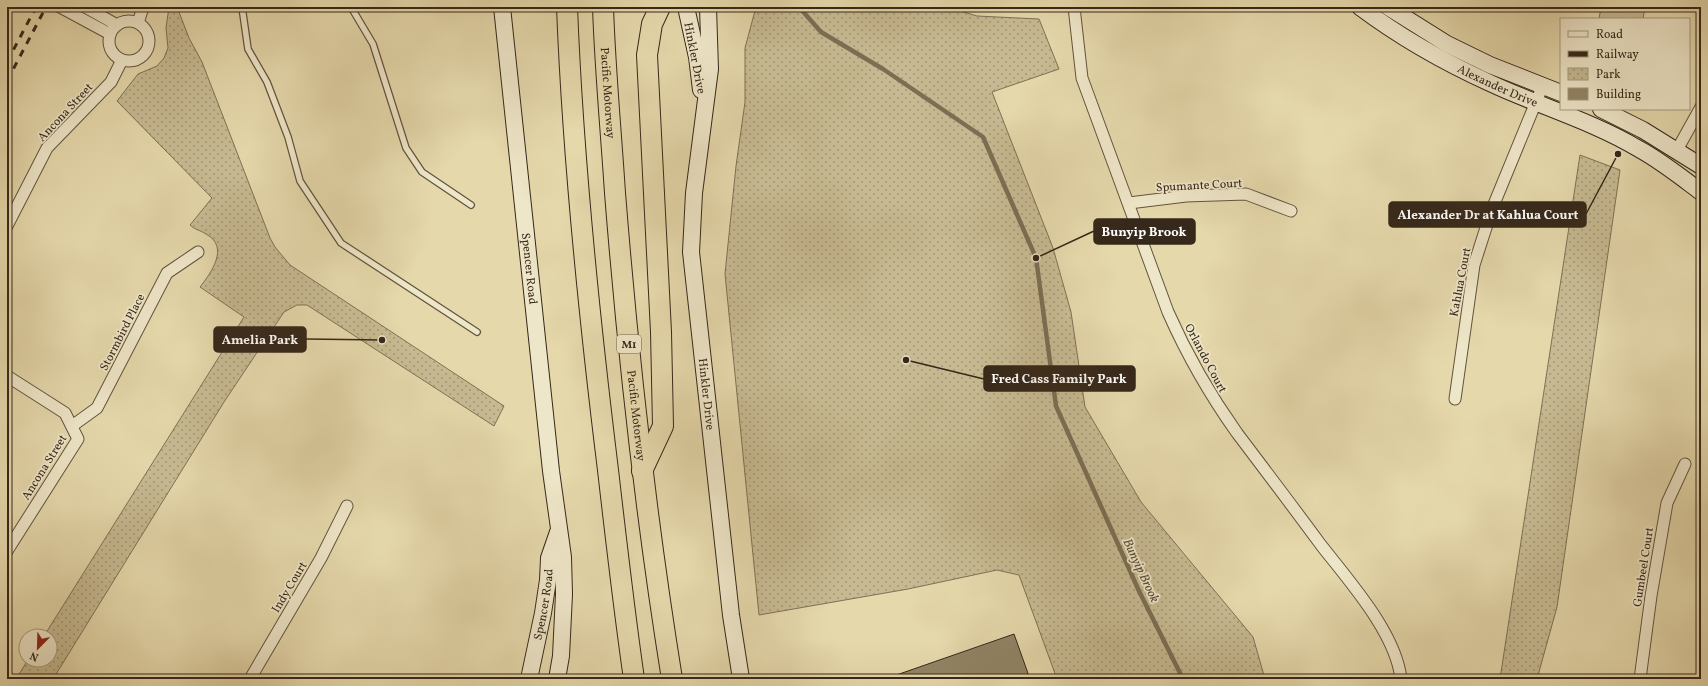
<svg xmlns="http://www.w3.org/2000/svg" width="1708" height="686" font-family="Vollkorn,serif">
	<defs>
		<pattern id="park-dots" width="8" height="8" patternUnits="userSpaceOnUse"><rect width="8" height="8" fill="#c7ba92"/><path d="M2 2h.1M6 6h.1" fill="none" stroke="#a29776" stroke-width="1.8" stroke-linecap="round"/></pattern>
	</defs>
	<rect width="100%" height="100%" fill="#e5d8ab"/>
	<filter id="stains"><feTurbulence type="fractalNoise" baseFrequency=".005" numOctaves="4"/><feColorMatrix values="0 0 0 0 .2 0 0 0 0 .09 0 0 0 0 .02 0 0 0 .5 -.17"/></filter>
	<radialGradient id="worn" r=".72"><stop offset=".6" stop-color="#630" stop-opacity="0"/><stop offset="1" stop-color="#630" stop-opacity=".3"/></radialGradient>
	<polygon fill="#c7ba92" stroke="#7e7156" points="1601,7 1645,7 1643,19 1599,19"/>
	<g fill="url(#park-dots)" stroke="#7e7156">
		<path d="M169,7h8l12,31 13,24 68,176 5,9 15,18 214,141 -10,20 -187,-121h-10l-13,7 -60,90 -171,277h-37l12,-19h22v-24h-6l200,-319 -44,-30c11,-14 30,-40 6,-53 -6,-4 -11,-4 -16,-9l22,-27 -95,-97 21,-27 19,-8 7,-8 4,-10 -2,-20z"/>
		<polygon points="756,7 947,7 977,16 1039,19 1059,69 992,92 1053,248 1071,312 1085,407 1141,502 1253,637 1265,679 1057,679 1019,575 997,570 908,589 759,615 725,274 736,166 745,102 745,48"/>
		<polygon points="1580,155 1620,170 1557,607 1537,679 1500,679"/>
	</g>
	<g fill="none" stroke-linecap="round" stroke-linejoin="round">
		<polyline stroke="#7c6e54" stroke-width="4.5" points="799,7 821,32 883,69 983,137 1036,258 1056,406 1139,591 1183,679"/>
	</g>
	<polygon fill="#918465" stroke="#36281a" points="1014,634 1030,679 885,679"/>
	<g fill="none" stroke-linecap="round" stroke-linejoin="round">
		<g stroke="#62543e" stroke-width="8">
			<g id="lane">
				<polyline points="242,7 248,49 267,82 288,137 300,181 341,243 477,332"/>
				<polyline points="351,7 373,44 406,148 422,172 471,205"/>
			</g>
		</g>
		<g stroke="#62543e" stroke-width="13">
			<g id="street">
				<polyline points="60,7 110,34"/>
				<polyline points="85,7 117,25"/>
				<path d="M1074,7l8,71 86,234c19,43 42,83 69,121 28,37 56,74 84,112 28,36 75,88 80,134"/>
				<circle cx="129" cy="41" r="20"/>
				<polyline points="138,23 143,7"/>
				<polyline points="1677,150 1701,107"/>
				<polyline points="1129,203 1186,196 1246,194 1291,211"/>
				<polyline points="7,226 47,148 111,82 122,60"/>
				<polyline points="7,376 65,413 78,439 7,551"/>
				<polyline points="1455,399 1474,265 1492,209 1543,85"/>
				<polyline points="72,426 97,408 167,273 198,252"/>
				<polyline points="250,679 321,558 347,506"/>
				<polyline points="1640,679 1651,596 1667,503 1685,464"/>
			</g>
		</g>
		<g stroke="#36281a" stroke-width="18">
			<g id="secondary">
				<path id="s1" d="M502,7l49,464 12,86 1,37 -3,62 -4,23"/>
				<polyline points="686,7 697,57 701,90"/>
				<path id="s2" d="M708,7l2,62 -16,124 -3,59 40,363 10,64"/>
				<path id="s3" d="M1360,7c40,30 84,55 130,76 49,23 102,38 149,66 22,12 42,28 62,43"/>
				<polyline points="1388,7 1447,44 1490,65 1561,93"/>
				<polyline points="1601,109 1643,130 1701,166"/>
				<path id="s4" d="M529,679l14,-66 5,-33 1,-22 9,-26"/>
			</g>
		</g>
		<g stroke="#36281a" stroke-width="22">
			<g id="highway">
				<path d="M567,7c6,155 22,309 41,463 8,70 16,140 26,209"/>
				<path id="s5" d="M603,7c2,62 8,124 12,186 13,163 31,325 57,486"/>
				<polyline points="642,471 663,426 661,332 647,55 652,24 660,7"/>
			</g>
		</g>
		<use href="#lane" stroke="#eee6c8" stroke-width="5.5"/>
		<use href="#street" stroke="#eee6c8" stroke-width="11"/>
		<use href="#secondary" stroke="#eee6c8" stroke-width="16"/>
		<use href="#highway" stroke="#e5d8ab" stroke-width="20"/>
		<g stroke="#36281a" stroke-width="3" stroke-dasharray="7 7" stroke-linecap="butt">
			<polyline points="7,62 36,7"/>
			<polyline points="7,81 46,7"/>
		</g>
	</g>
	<g text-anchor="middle" stroke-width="3.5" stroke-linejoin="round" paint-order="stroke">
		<rect fill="#eee6c8" stroke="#6d614e" stroke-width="1" x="617" y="335" width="24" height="18" rx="3"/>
		<g font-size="11" font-weight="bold" fill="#36281a">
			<text x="629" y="348">M1</text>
		</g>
		<g font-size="12" fill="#36281a" stroke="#eee6c8">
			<text transform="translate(695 58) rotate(79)" y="4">Hinkler Drive</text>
			<text dy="4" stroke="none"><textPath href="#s3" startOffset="159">Alexander Drive</textPath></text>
			<text dy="4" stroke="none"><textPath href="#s5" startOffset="86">Pacific Motorway</textPath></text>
			<text transform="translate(65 112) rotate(-47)" y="4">Ancona Street</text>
			<text transform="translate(1199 185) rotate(-3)" y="4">Spumante Court</text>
			<text dy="4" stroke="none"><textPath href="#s1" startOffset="263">Spencer Road</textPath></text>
			<text transform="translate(1460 282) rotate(-79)" y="4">Kahlua Court</text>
			<text transform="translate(122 332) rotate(-63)" y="4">Stormbird Place</text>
			<text transform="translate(1206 358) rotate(62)" y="4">Orlando Court</text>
			<text dy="4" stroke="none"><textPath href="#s2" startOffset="389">Hinkler Drive</textPath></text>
			<text dy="4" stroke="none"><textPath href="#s5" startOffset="410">Pacific Motorway</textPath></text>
			<text transform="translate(44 467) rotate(-58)" y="4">Ancona Street</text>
			<text transform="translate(1643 567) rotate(-81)" y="4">Gumbeel Court</text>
			<text transform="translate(289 587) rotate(-59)" y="4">Indy Court</text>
			<text dy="4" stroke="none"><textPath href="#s4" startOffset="76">Spencer Road</textPath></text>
		</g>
		<g font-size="13" font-style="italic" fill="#594b37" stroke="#eee6c8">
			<text transform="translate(1142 570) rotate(65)" y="5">Bunyip Brook</text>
		</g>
	</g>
	<path fill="none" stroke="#36281a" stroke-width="1.5" d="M1618 154L1586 214M1036 258L1094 231M382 340L306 339M906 360L984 379"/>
	<g fill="#36281a" stroke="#eee6c8" stroke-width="1.5">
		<circle cx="1618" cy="154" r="4"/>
		<circle cx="1036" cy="258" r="4"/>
		<circle cx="382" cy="340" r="4"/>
		<circle cx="906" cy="360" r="4"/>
	</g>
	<g fill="#36281a" stroke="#36281a" stroke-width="1.5">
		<rect x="1389" y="202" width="197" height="25" rx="4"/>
		<rect x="1094" y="219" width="101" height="25" rx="4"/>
		<rect x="214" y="327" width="92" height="25" rx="4"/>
		<rect x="984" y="366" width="151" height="25" rx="4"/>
	</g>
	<g font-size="13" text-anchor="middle" font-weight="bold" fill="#fff">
		<text x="1488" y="219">Alexander Dr at Kahlua Court</text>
		<text x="1144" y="236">Bunyip Brook</text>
		<text x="260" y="344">Amelia Park</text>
		<text x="1059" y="383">Fred Cass Family Park</text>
	</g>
	<rect width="1708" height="686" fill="none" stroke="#e5d8ab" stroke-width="24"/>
	<rect x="8" y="8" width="1692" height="670" fill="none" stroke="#36281a" stroke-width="2"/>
	<rect x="12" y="12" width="1684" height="662" fill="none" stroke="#36281a"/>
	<rect x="1560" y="18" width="130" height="92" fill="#eee6c8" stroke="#a49a82"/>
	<rect x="1568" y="31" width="20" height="6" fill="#eee6c8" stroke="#a49a82"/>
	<text x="1596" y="38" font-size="12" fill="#36281a">Road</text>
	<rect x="1568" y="51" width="20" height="6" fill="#36281a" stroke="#a49a82"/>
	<text x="1596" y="58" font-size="12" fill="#36281a">Railway</text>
	<rect x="1568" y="68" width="20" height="12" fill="url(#park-dots)" stroke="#a49a82"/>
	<text x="1596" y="78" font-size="12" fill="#36281a">Park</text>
	<rect x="1568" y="88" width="20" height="12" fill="#918465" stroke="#a49a82"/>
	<text x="1596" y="98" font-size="12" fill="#36281a">Building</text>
	<g transform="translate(38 648) rotate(203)"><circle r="19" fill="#eee6c8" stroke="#a49a82"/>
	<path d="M0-3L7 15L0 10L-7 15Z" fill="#8f2418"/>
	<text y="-6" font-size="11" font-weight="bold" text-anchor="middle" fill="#36281a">N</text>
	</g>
	<rect width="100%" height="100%" filter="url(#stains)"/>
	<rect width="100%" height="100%" fill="url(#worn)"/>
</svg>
